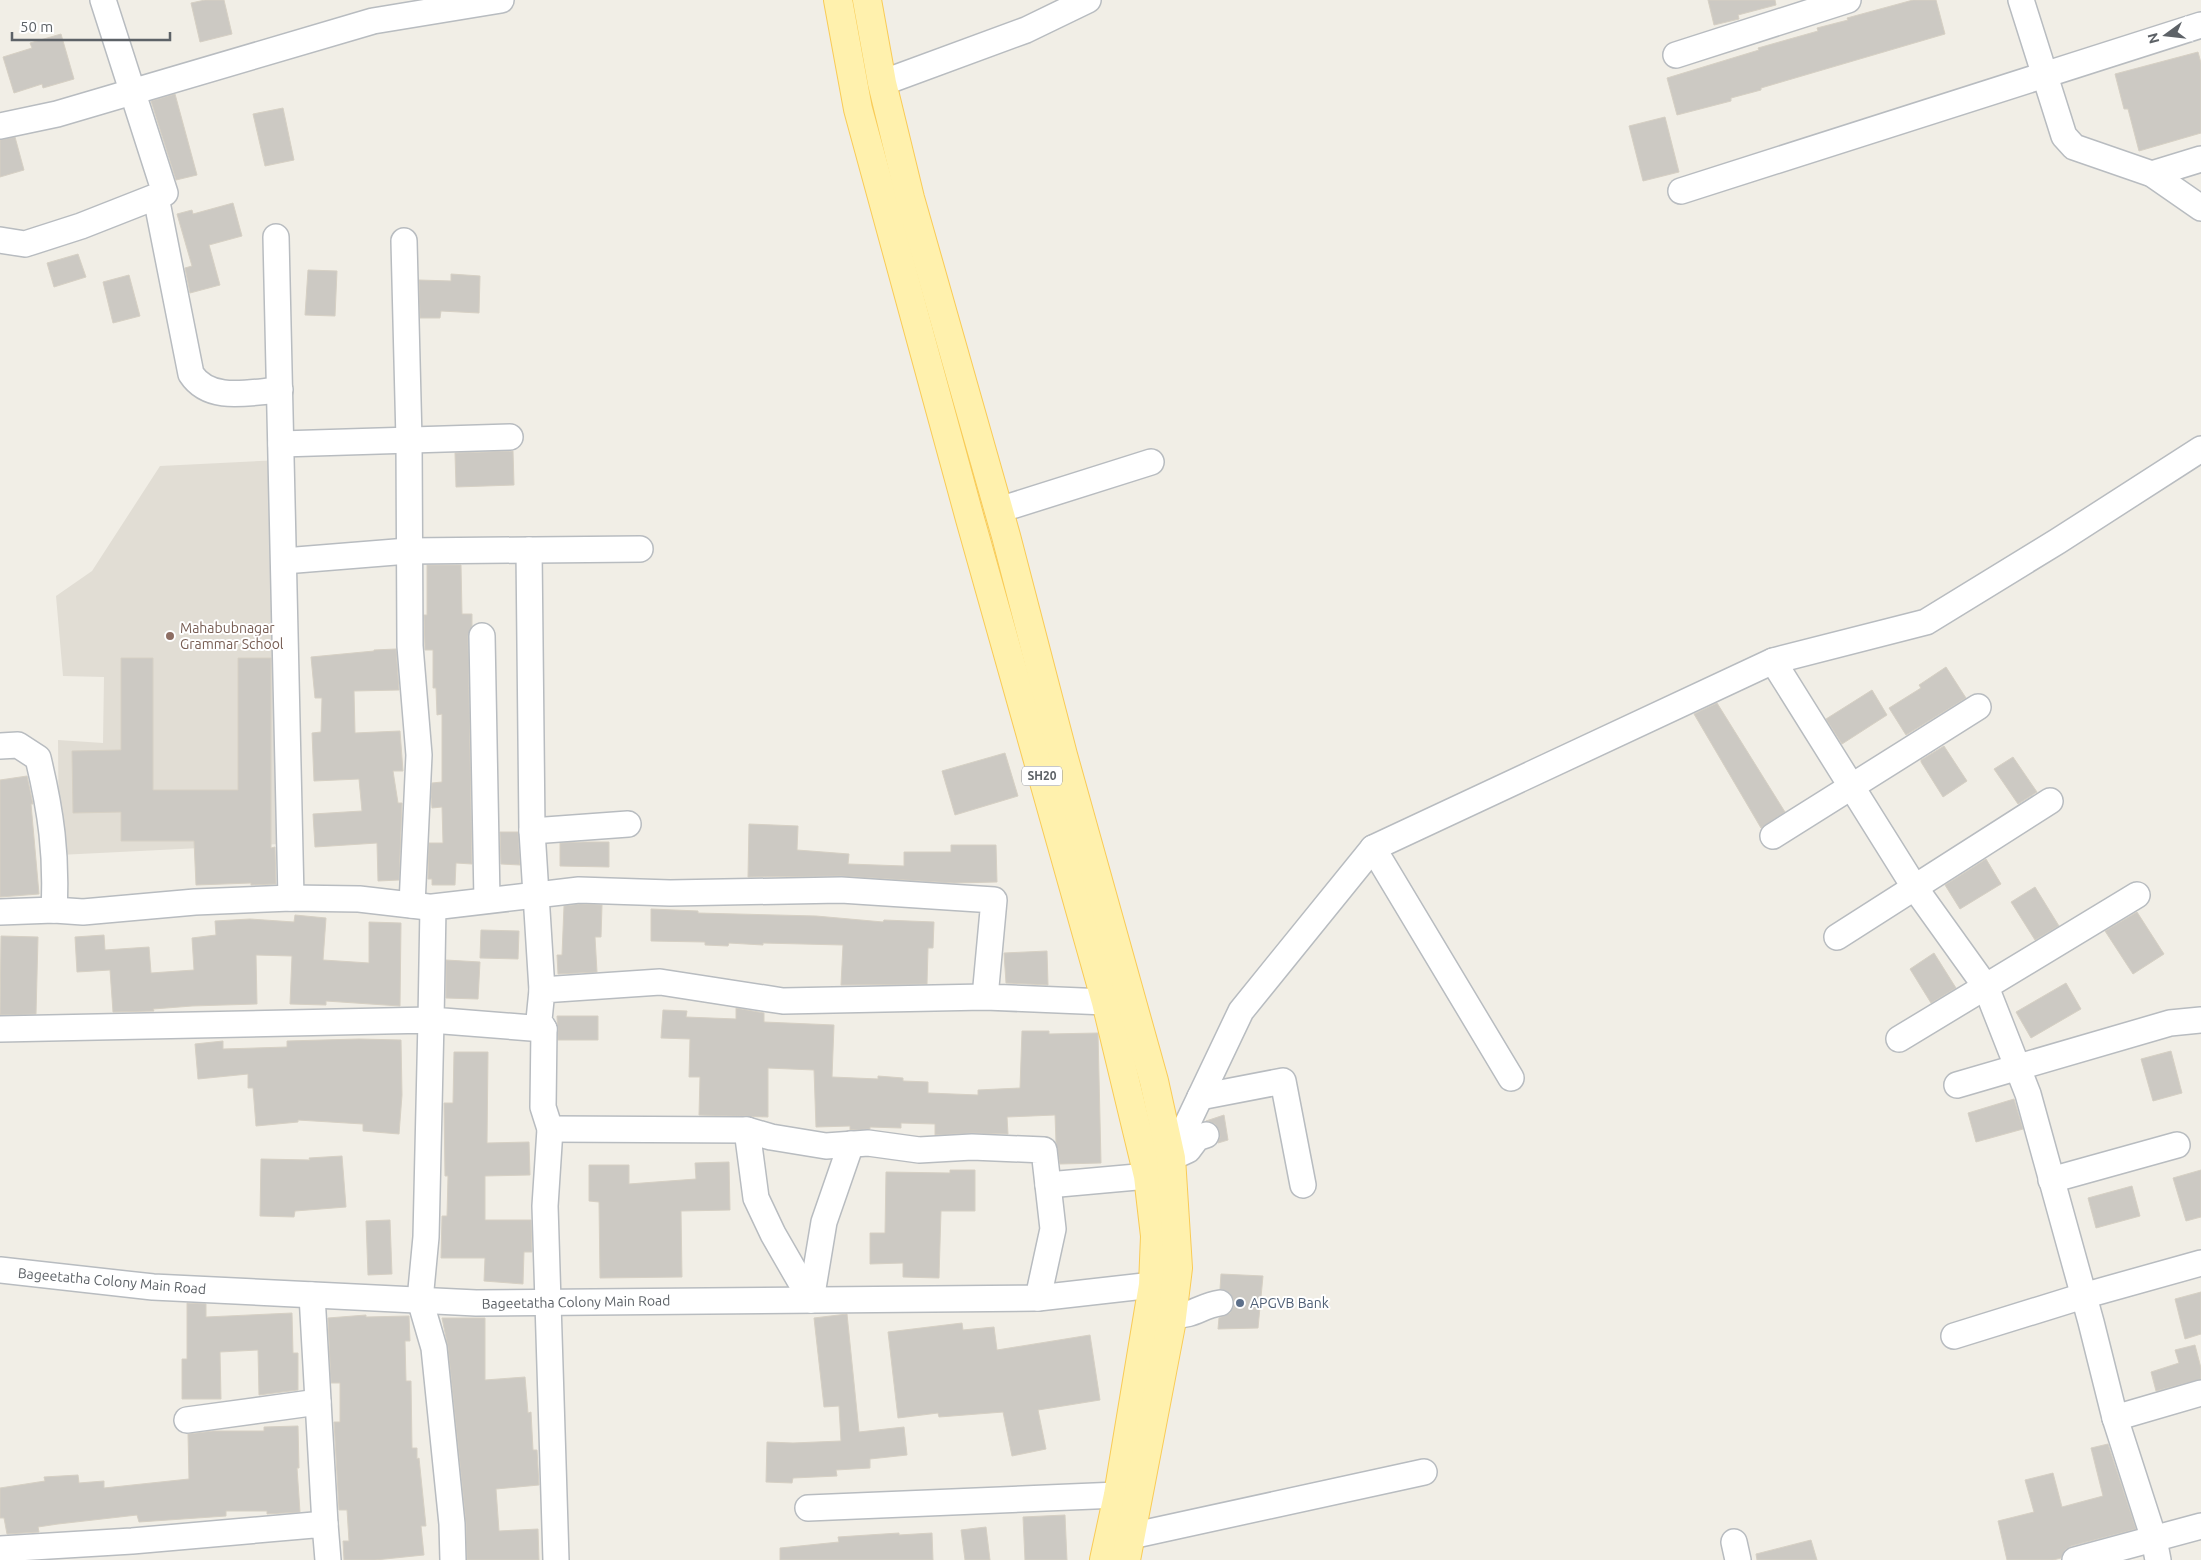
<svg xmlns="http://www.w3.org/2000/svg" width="2201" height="1560" font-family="Ubuntu,sans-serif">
	<rect width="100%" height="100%" fill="#f1eee6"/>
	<polygon fill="#e1ddd4" points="281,460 281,844 59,855 58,740 103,743 104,677 63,676 56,596 92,571 160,466"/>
	<g fill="#ccc9c3" stroke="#d6d0c4">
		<polygon points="205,0 224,0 232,34 200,42 191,3"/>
		<polygon points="1708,0 1775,0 1776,5 1738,15 1739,19 1714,25"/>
		<polygon points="1913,0 1936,0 1945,34 1761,88 1761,90 1731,98 1731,101 1677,115 1667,78 1759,50 1758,48 1818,31 1817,28 1848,20 1847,18"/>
		<polygon points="61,34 74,79 43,88 42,84 14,93 3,57 32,48 30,43"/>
		<polygon points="2198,52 2201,63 2201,133 2139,151 2128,109 2124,109 2115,74"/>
		<polygon points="175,94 197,175 176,180 151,101"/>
		<polygon points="283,108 294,160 265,166 253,114"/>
		<polygon points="1665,117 1679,172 1643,181 1629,126"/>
		<polygon points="15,137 24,170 0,177 0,140"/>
		<polygon points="233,203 242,236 209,245 220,285 190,293 185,268 192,266 177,214 192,210 193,214"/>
		<polygon points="78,254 86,277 54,287 47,263"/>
		<polygon points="308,270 337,271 335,316 305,315"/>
		<polygon points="451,274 480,276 479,313 441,311 440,318 420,318 419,280 451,281"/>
		<polygon points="129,275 140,316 113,323 103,282"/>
		<polygon points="513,451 514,485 456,487 455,453"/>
		<polygon points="427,565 461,565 462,614 472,614 472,626 468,636 472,864 456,863 455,885 432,885 432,879 428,879 429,843 443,843 442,807 432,808 431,797 432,783 442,782 442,714 437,715 436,688 433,688 433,650 425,650 424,615 427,615"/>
		<polygon points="396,649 399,690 354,691 355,733 400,731 403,771 393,771 398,803 402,803 399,880 378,881 377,843 315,847 313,814 362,811 359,779 314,781 312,733 321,732 322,698 315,698 311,657 374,651 374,650"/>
		<polygon points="121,658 153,658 153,790 238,790 238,658 271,658 271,848 275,847 276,884 251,885 251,883 196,885 194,841 121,841 121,812 73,813 72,751 121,750"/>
		<polygon points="1946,667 1966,698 1906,735 1889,708 1921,688 1919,685"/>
		<polygon points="1872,690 1887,715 1842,744 1826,719"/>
		<polygon points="1717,703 1785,812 1761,828 1694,714"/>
		<polygon points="1944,746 1967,781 1943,797 1921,762 1921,760"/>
		<polygon points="1005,753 1018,796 955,815 942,771"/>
		<polygon points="2013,757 2037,792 2018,804 1994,769"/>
		<polygon points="27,776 33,804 31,804 39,894 0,897 0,780"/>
		<polygon points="749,824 798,826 797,850 849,854 848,864 904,866 904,852 951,852 951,845 996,845 997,882 954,883 841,876 748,877"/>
		<polygon points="500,832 518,832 520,865 501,864"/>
		<polygon points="584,842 609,842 609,867 560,866 560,843"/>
		<polygon points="1986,859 2001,884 1960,909 1945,885"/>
		<polygon points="2035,887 2059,926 2035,940 2011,902"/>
		<polygon points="580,904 602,905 601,937 595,937 597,972 558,974 557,955 562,955 564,906"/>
		<polygon points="651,909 698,911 698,913 816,916 883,922 884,920 934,922 933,948 928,948 927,984 841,985 843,945 763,943 763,945 729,943 728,946 705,945 705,942 651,941"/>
		<polygon points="2137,912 2164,954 2133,974 2105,931"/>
		<polygon points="295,915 326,918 323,960 369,963 369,922 401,923 400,1006 326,1001 326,1005 290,1004 292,956 256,955 257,1004 192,1006 153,1009 154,1011 113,1012 110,970 77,972 75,937 104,935 105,950 149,947 151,973 194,970 192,938 216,935 215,921 250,919 294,922"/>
		<polygon points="481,930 519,931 518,959 480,958"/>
		<polygon points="1,936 38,937 36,1014 0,1015"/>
		<polygon points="1047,951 1048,985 1006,983 1004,953"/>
		<polygon points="1934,953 1956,988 1931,1003 1910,969"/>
		<polygon points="446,960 480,962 478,999 446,998"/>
		<polygon points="2066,983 2081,1009 2031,1038 2016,1012"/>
		<polygon points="736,1008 764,1013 764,1022 834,1025 832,1077 878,1079 878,1076 903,1078 903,1081 928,1082 928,1093 978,1095 978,1090 1020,1088 1022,1031 1049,1031 1049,1034 1098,1033 1101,1163 1060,1164 1056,1142 1055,1115 1007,1117 1008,1134 973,1133 935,1135 935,1124 901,1123 901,1128 870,1127 870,1129 850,1130 850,1126 816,1127 814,1070 768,1068 768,1117 699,1115 700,1077 689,1077 690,1039 661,1038 663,1010 687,1011 686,1017 736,1019"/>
		<polygon points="557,1016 598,1016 598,1040 558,1040"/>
		<polygon points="359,1039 401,1040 402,1095 399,1134 363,1131 363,1124 298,1120 298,1122 256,1126 253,1088 248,1088 248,1074 198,1079 195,1044 223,1041 223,1049 287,1047 287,1041"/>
		<polygon points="2171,1051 2182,1093 2153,1101 2141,1059"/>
		<polygon points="454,1052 488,1052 487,1143 529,1142 530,1175 485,1176 485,1220 531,1220 532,1252 524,1252 523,1284 484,1281 485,1258 441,1258 442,1216 447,1216 448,1176 445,1176 444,1103 453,1103"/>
		<polygon points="2014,1099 2023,1129 1976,1142 1968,1113"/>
		<polygon points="1224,1115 1228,1140 1218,1143 1220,1137 1219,1130 1215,1124 1206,1121"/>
		<polygon points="342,1156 346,1207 295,1211 294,1217 260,1216 261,1159 310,1160 309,1158"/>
		<polygon points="729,1162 730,1210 681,1211 682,1277 600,1278 599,1202 589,1201 589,1165 629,1165 629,1184 696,1179 695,1163"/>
		<polygon points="950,1170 975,1170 975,1211 941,1211 939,1278 903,1277 903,1263 870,1264 870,1233 885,1233 886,1172 950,1173"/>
		<polygon points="2201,1170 2201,1217 2186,1221 2173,1178"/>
		<polygon points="2132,1186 2140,1216 2096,1228 2088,1198"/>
		<polygon points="390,1220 392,1274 368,1275 366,1221"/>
		<polygon points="1221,1274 1263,1276 1258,1328 1218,1329 1219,1318 1230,1313 1233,1308 1234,1301 1230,1293 1220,1289"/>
		<polygon points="2201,1292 2201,1334 2185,1339 2175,1299"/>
		<polygon points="187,1303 206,1304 206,1317 292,1313 293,1353 298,1353 298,1390 259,1395 258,1350 220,1352 221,1399 182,1399 182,1359 187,1359"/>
		<polygon points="847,1314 859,1432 904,1427 907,1455 870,1459 870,1468 836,1470 837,1476 793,1478 792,1483 766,1482 767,1442 793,1443 841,1441 839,1406 824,1407 814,1318"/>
		<polygon points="366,1315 366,1317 409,1316 410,1341 405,1341 406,1381 411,1381 412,1448 417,1448 417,1459 419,1458 426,1526 421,1526 424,1555 375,1560 344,1560 343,1541 349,1541 347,1510 339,1510 334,1422 340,1422 340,1383 331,1383 328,1318"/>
		<polygon points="442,1318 485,1318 485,1380 525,1377 528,1413 531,1412 533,1450 537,1450 539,1485 496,1489 499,1531 538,1529 539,1560 467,1560 466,1523 448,1347"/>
		<polygon points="962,1323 963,1330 994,1327 997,1350 1090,1335 1100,1400 1038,1410 1046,1449 1012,1456 1003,1412 939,1417 938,1413 898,1418 888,1332"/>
		<polygon points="2195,1345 2201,1368 2201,1379 2156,1391 2151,1372 2179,1363 2175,1350"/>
		<polygon points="298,1426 299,1468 297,1468 300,1512 267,1514 267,1511 226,1511 226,1516 139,1522 137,1515 58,1524 38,1527 39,1532 7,1534 4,1518 0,1518 0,1488 45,1481 44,1477 78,1475 79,1483 104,1481 104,1488 189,1479 188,1434 213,1431 264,1431 264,1427"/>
		<polygon points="2108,1444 2136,1529 2071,1546 2065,1550 2061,1558 2053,1560 2007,1560 1998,1521 2034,1512 2025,1480 2053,1473 2062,1507 2103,1496 2091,1448"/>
		<polygon points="1065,1515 1067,1560 1025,1560 1023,1517"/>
		<polygon points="986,1527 990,1560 965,1560 961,1530"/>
		<polygon points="899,1533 899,1535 932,1533 933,1560 780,1560 780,1548 839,1542 838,1537"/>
		<polygon points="1811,1540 1817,1560 1757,1560 1756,1554"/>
	</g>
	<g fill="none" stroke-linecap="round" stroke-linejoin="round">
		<g stroke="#b8bcc0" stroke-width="28">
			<g id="minor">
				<polyline points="2021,0 2064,136 2074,147 2152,174 2201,208"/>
				<polyline points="1676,55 1848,0"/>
				<polyline points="882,83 1026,30 1088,0"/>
				<polyline points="0,126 57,114 373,21 501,0"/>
				<polyline points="2152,174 2201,159"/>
				<polyline points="1681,191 2201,25"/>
				<path d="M156,197l35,177c19,29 59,18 89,16"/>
				<polyline points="276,237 291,898"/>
				<polyline points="0,240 25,244 81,226 165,193 103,0"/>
				<polyline points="404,241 409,440 410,646 419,755 412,905"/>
				<polyline points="281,444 510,437"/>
				<polyline points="999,510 1151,462"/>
				<polyline points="529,550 532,831 542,990"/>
				<polyline points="284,561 408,551 640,549"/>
				<polyline points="482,636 487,900"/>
				<polyline points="1773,661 1915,888 1986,987 2028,1094 2091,1322 2115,1418 2154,1539 2158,1560"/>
				<path d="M0,746l18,-1 20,13c13,54 19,97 16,152"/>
				<polyline points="532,831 628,824"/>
				<polyline points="1773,836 1978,707"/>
				<polyline points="1373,848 1511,1078"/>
				<polyline points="0,912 54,910 83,912 195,902 291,898 359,899 428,907"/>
				<polyline points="1837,937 2050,801"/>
				<polyline points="985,997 783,1001 660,982 542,990 539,1020 544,1029 431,1020 433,907 579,890 670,893 841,890 994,900 985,997 1106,1002"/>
				<polyline points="0,1029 431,1020 426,1237 420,1300 434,1348 452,1524 453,1560"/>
				<polyline points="544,1029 543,1107 550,1129 545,1206 556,1560"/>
				<polyline points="1899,1039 2137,895"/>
				<polyline points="1957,1085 2170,1023 2201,1020"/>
				<polyline points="1200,1097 1283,1081 1303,1185"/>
				<polyline points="550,1129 747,1130"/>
				<polyline points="1175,1156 1188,1150 1197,1138 1206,1135"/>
				<polyline points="2051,1180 2177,1145"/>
				<polyline points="1048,1185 1148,1176 1171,1158 1241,1011 1373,848 1773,661 1926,622 2058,541 2201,449"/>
				<polyline points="0,1270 153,1287 476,1303 1038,1298 1153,1285"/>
				<polyline points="312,1295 325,1524"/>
				<polyline points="811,1300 773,1234 756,1198 747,1130 771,1137 826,1146 868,1143 919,1150 972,1147 1044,1150 1053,1229 1038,1298"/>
				<polyline points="811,1300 824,1222 851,1144"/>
				<path d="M1172,1315c23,1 28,-9 48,-12"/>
				<polyline points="1954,1336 2083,1296 2201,1263"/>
				<polyline points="2115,1418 2201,1393"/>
				<polyline points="187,1420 318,1402"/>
				<polyline points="808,1508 1118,1495"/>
				<polyline points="1131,1536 1424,1472"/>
				<polyline points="1734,1542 1738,1560"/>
				<polyline points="0,1549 132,1541 325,1524 328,1560"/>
				<polyline points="2075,1560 2201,1526"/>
			</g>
		</g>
		<g stroke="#f9cb56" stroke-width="30">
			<g id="major">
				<polyline points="838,0 858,109 970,519 1106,1002 1148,1176 1155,1236 1153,1285 1118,1495 1104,1560"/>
				<polyline points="867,0 882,83 910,198 1006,536 1063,755 1154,1081 1171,1158 1178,1268 1171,1325 1126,1560"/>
			</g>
		</g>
		<use href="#minor" stroke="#fff" stroke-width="25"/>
		<use href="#major" stroke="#fff1ad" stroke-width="28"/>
	</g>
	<circle fill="#8d6e63" stroke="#fff" stroke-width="2" cx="170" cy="636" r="5"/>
	<circle fill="#5c6f8a" stroke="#fff" stroke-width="2" cx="1240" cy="1303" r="5"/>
	<g text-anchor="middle" stroke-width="4" stroke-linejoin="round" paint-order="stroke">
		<rect fill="#fff" stroke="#8e9195" stroke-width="1" x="1022" y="766.5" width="40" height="19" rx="4"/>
		<g font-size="12" font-weight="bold" fill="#5d6267">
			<text x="1042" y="780">SH20</text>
		</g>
		<g font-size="14" fill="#785e54" stroke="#fff" text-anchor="start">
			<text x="180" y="633">Mahabubnagar<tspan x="180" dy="16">Grammar School</tspan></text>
		</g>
		<g font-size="14" fill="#5d6267" stroke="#fff">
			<text transform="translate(112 1281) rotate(5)" y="5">Bageetatha Colony Main Road</text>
			<text transform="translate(576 1302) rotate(-1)" y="5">Bageetatha Colony Main Road</text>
		</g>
		<g font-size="14" fill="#4e5e75" stroke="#fff" text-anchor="start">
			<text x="1250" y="1308">APGVB Bank</text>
		</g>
	</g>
	<g transform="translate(2166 35) rotate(255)" stroke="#ffffff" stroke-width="4" paint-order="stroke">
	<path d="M0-4L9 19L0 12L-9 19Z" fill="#5d6267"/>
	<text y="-8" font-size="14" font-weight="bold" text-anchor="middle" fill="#5d6267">N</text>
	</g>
	<path d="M12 32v8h158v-8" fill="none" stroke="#5d6267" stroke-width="2.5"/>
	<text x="20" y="32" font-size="15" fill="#5d6267" stroke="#ffffff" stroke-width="4" paint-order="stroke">50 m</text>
</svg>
